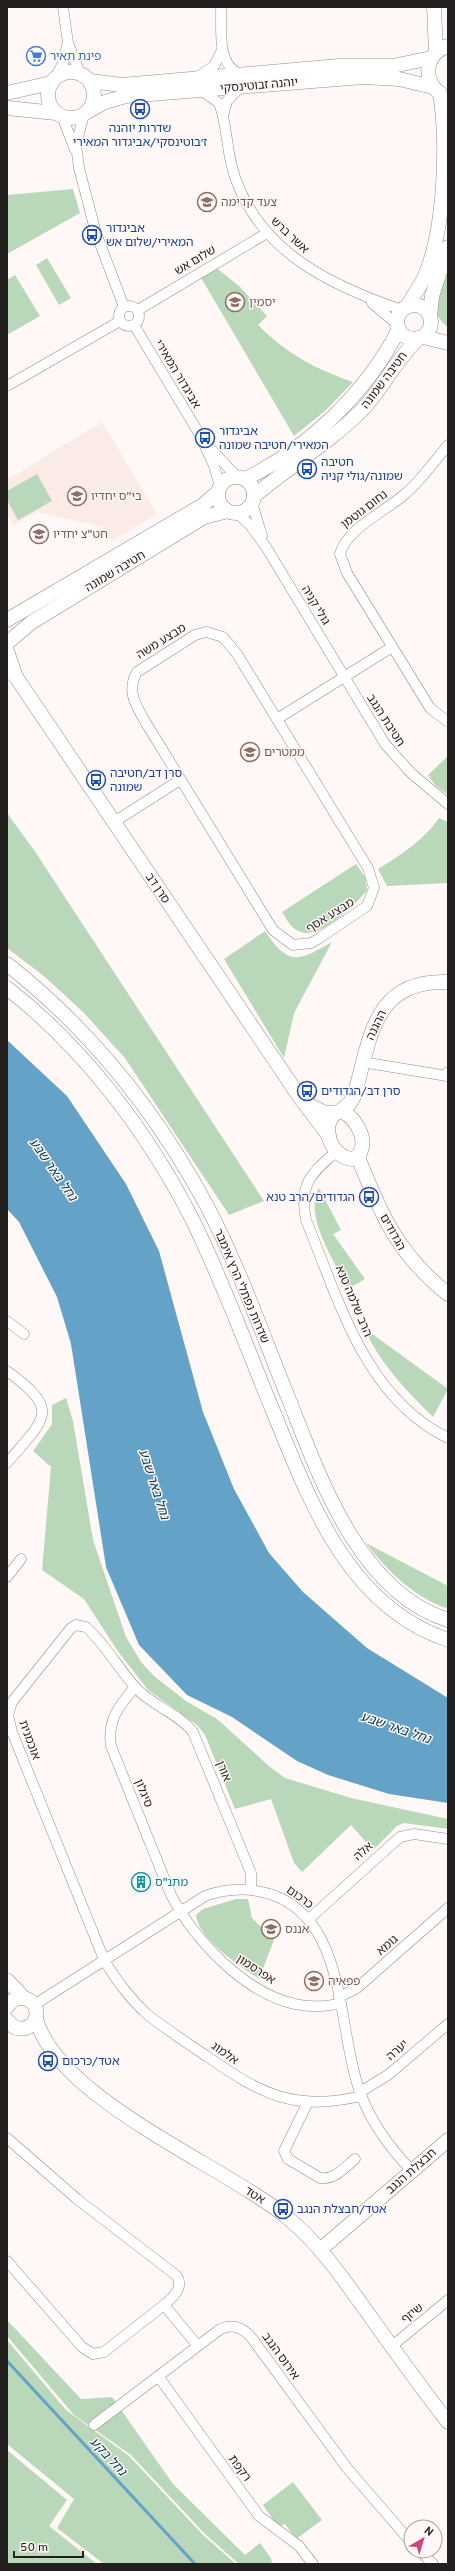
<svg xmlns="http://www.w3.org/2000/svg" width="455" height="2571" font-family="Overpass,'Noto Sans Hebrew',sans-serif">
	<rect width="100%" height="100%" fill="#fff8f6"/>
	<polygon fill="#faebe6" points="102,422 157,514 112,541 103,527 37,512 14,525 7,514 7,480"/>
	<g fill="#b8d8b9">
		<polygon points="73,189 80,213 7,254 7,195"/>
		<polygon points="47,258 71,298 59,305 36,265"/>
		<path d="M214,266l25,20 28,30 -9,9c28,28 57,44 95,57l-27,28 -32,26 -94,-160z"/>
		<polygon points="448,270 448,328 437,316 437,303"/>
		<polygon points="15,275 40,316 7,335 7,280"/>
		<polygon points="37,474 52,501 18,520 7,500 7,491"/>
		<polygon points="448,756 448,795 435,785 428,775"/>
		<polygon points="7,813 34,850 264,1201 229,1215 125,1058 84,1013 45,977 7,948"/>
		<path d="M439,818l9,4v61l-61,3 -9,-17c24,-15 45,-28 61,-51z"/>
		<path d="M356,864l9,13 2,13c-11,15 -47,49 -66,42 -10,-3 -14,-12 -19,-20z"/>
		<path d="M265,931c24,36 34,30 67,11l-38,71 -10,45 -60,-99z"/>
		<path d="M319,1188l22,42 -8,4 32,45 -17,10c-13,-27 -45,-74 -29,-101z"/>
		<path d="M364,1328l84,61 -15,28c-28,-28 -52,-52 -69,-89z"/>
		<polygon points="66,1398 73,1421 93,1540 126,1637 141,1662 154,1676 186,1701 217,1719 270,1767 285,1778 351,1798 448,1819 448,1829 404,1823 397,1826 373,1850 351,1825 302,1872 294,1863 271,1799 235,1809 205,1735 197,1725 148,1690 117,1650 84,1599 42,1570 51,1467 33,1451 52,1424 52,1405"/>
		<path d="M366,1543l82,43v23c-34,-12 -60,-37 -82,-66z"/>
		<path d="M236,1899h12l4,19 22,22 -15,39c-19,-13 -61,-40 -63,-64l7,-6z"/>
		<polygon points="7,2320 81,2399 112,2397 173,2484 245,2555 260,2543 271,2558 272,2564 239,2564 205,2534 131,2455 74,2415 7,2336"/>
		<polygon points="7,2340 66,2410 129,2456 203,2535 236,2564 104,2564 57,2528 74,2499 7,2444"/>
		<polygon points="7,2450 67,2500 49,2526 97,2564 7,2564"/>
		<polygon points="293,2482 322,2520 296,2539 285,2524 278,2527 263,2505"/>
	</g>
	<polygon fill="#65a2c8" points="7,1040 67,1096 126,1184 159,1251 203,1412 234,1489 269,1553 303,1592 367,1648 448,1698 448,1803 389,1794 328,1775 297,1761 232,1717 187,1695 139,1645 106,1567 71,1344 57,1297 19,1222 7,1209"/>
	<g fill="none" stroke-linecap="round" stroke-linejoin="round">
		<polyline stroke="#65a2c8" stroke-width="3" points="7,2361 195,2564"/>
		<g stroke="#958c89" stroke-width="11">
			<g id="street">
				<polyline points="63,7 68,43 80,73"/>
				<path d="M221,7c1,21 -5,58 19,67"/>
				<polyline points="197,77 214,66 222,50"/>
				<polyline points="55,78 64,61 67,45"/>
				<path d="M201,90l18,13c9,23 7,50 16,74 26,76 97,109 167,133"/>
				<polyline points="84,114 76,145 79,168 96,233 124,307"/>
				<polyline points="62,116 75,150"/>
				<polyline points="223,116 227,101 241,86"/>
				<polyline points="372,303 398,325"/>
				<circle cx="129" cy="316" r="10"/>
				<polyline points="138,310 267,233"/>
				<polyline points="134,325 200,435 214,466 220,486"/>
				<polyline points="7,386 120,321"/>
				<path d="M448,445c-14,17 -27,35 -43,49 -19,17 -59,35 -65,60l7,19 83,135 18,14"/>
				<polyline points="210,448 237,477"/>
				<polyline points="252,503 262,536"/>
				<polyline points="237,513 250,525 266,547 385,744 411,773 448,804"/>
				<path d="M206,632l17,5 14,17 131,214 6,20 -7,18 -49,33 -7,4 -18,2 -20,-15 -127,-207c-10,-17 -20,-32 -9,-51l58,-37z"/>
				<polyline points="277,719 392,647"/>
				<polyline points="114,822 180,780"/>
				<polyline points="362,1062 447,1076 448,1072"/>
				<path d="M336,1152c-26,22 -37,33 -30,68 33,80 58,177 142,218"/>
				<polyline points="7,1321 24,1334"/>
				<path d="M7,1371c55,40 38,47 0,92"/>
				<polyline points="7,1577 21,1559"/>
				<path d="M135,1687c-16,19 -28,33 -24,59l60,149c23,44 73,98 124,109 15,4 30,2 46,0"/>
				<path d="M251,1889v-16l-58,-141c-15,-19 -41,-26 -58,-45 -17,-19 -30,-43 -49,-60l-10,-2 -5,3 -59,74 -4,13 4,17 93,230c13,20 25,37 43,53 19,15 39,28 60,42 53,37 87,55 153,39"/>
				<polyline points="309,1919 400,1837 414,1834 448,1839"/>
				<polyline points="339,1997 357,1988 448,1908"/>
				<path d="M34,2005l171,-109c23,-8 45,-9 68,-1 75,27 64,136 87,197 11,31 29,55 51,78"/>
				<polyline points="360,2092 388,2075 448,2024"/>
				<path d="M308,2102l-24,49 4,8 32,19c15,2 24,-10 35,-19"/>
				<path d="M7,2138l70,61 100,77c7,12 -4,21 -13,29l34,41"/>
				<polyline points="7,2261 82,2347 93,2354 104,2352 164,2305"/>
				<polyline points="392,2346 448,2300"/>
				<polyline points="158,2376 259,2516 299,2546 313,2564"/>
				<path d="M94,2425l125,-95c12,-7 23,-3 32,7l96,131 64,74"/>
				<polyline points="420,2551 433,2564"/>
			</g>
		</g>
		<g stroke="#958c89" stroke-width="15">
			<g id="secondary">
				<polyline points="434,7 436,52"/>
				<circle cx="71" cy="95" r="23"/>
				<polyline points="90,81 122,85 339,66 393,66 431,58"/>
				<path d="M437,91c-15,-15 -10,-39 11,-45"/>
				<polyline points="7,93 51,83"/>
				<polyline points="7,108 56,113"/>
				<polyline points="87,112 105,102 126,96 363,77 399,79 433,87"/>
				<circle cx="414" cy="322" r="17"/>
				<path d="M407,307c5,-9 12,-19 17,-29 21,-46 24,-135 16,-185"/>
				<polyline points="430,316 432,296 448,247"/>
				<polyline points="423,337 448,343"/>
				<circle cx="236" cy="495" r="18"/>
				<path d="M245,479c64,-31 122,-87 154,-150"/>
				<path d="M254,496c36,-30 75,-53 108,-86 21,-22 34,-51 57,-72"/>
				<polyline points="7,620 203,505 218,492"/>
				<polyline points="7,643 32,622 204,517 228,511"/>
				<polyline points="7,651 16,677"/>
				<polyline points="7,669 16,677 301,1099 329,1136"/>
				<path d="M7,964c84,66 150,149 200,242 32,61 55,127 81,191 31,78 70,195 160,223"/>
				<path d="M7,988c77,60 139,142 184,229 31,62 55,129 82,194 37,90 74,195 175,229"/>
				<path d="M307,1104l18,9 18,-1c15,7 29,35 11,47 -21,1 -36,-32 -18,-46"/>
				<path d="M339,1112l11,-9 4,-7c17,-57 18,-117 94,-114"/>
				<path d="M358,1157c22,56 41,99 90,137"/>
				<polyline points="7,1980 24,1998"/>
				<path d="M7,2007c6,-10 17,-12 26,-4 10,14 -3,31 -19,24l-7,-7"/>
				<path d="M36,2019c22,80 187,146 252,199 29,24 52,56 74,87 28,39 56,79 86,117"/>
				<polyline points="320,2250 448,2140"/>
			</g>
		</g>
		<use href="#street" stroke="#fff" stroke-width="10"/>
		<use href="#secondary" stroke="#fff" stroke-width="14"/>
	</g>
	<defs>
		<g id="supermarket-ring" transform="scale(1)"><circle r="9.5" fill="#fff8f6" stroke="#3f7fe0" stroke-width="1.5"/><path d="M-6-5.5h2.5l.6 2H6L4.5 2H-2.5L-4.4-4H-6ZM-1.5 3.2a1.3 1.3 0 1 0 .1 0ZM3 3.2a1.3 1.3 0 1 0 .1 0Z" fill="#3f7fe0"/></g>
		<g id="bus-ring" transform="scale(1)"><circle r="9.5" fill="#fff8f6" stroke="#1a4fb4" stroke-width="1.5"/><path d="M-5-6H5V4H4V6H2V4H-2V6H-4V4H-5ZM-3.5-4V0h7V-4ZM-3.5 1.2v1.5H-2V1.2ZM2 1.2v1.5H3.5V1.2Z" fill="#1a4fb4"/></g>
		<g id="school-ring" transform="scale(1)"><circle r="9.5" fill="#fff8f6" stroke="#8d6e63" stroke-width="1.5"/><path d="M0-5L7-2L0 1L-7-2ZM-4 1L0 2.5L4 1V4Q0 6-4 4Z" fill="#8d6e63"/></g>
		<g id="building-ring" transform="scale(1)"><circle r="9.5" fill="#fff8f6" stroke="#0f9aa8" stroke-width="1.5"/><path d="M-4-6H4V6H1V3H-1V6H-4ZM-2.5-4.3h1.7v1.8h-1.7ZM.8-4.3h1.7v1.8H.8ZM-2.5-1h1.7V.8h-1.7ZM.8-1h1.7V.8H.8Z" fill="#0f9aa8"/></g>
	</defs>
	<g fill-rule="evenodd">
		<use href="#supermarket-ring" x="36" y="56"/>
		<use href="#bus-ring" x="140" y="109"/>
		<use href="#school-ring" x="207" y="202"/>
		<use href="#bus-ring" x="92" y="235"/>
		<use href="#school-ring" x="235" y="302"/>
		<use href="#bus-ring" x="205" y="438"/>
		<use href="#bus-ring" x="307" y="469"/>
		<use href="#school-ring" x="77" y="496"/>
		<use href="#school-ring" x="39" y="534"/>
		<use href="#school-ring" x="250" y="752"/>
		<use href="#bus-ring" x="96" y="780"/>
		<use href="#bus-ring" x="307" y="1091"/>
		<use href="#bus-ring" x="369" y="1197"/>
		<use href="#building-ring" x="141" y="1882"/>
		<use href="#school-ring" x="271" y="1929"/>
		<use href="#school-ring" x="314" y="1981"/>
		<use href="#bus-ring" x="48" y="2061"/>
		<use href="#bus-ring" x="283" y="2209"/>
	</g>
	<g text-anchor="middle" stroke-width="3" stroke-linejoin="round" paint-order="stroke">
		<g font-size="12" fill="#366cbe" stroke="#fff8f6" text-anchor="start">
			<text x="50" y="60">פינת תאיר</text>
		</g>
		<g font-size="12" fill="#231f1e" stroke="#fff8f6">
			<text transform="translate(259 85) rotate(-5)" y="4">יוהנה זבוטינסקי</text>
			<text transform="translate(290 235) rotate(43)" y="4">אשר ברש</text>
			<text transform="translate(195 260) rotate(-31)" y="4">שלום אש</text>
			<text transform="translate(178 374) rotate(59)" y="4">אביגדור המאירי</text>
			<text transform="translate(384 380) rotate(-53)" y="4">חטיבה שמונה</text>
			<text transform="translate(364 509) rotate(-37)" y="4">נחום גוטמן</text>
			<text transform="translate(115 571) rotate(-31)" y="4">חטיבה שמונה</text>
			<text transform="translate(316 605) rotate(59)" y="4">גולי קניה</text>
			<text transform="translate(161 641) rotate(-32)" y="4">מבצע משה</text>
			<text transform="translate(386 720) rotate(57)" y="4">חטיבת הנגב</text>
			<text transform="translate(158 888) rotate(56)" y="4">סרן דב</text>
			<text transform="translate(330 915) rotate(-32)" y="4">מבצע אסף</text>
			<text transform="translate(376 1025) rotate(-64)" y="4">ההגנה</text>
			<text transform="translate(393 1232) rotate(61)" y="4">הגדודים</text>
			<text transform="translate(242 1286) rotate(67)" y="4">שדרות נפתלי הרץ אימבר</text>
			<text transform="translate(354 1301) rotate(67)" y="4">הרב שלמה טנא</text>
			<text transform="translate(30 1740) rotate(70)" y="4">אוכמנית</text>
			<text transform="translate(224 1771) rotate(68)" y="4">אורן</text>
			<text transform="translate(144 1793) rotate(68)" y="4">סיגלון</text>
			<text transform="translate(363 1851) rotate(-42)" y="4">אלה</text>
			<text transform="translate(300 1897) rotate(36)" y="4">כרכום</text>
			<text transform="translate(387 1945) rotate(-41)" y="4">גומא</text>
			<text transform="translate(256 1969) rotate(33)" y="4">אפרסמון</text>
			<text transform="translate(397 2050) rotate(-41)" y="4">יערה</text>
			<text transform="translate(225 2053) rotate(35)" y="4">אלמוג</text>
			<text transform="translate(411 2171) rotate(-41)" y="4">חבצלת הנגב</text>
			<text transform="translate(255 2195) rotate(33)" y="4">אטד</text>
			<text transform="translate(412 2313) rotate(-39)" y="4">שיזף</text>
			<text transform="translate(281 2356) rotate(54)" y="4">אירוס הנגב</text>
			<text transform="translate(240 2468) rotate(54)" y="4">רקפת</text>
		</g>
		<g font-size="12" fill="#164399" stroke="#fff8f6" text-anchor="start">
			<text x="140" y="132" text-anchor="middle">שדרות יוהנה<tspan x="140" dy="14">ז׳בוטינסקי/אביגדור המאירי</tspan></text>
			<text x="106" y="232">אביגדור<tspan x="106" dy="14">המאירי/שלום אש</tspan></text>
			<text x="219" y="435">אביגדור<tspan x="219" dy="14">המאירי/חטיבה שמונה</tspan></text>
			<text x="321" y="466">חטיבה<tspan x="321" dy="14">שמונה/גולי קניה</tspan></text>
			<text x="110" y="777">סרן דב/חטיבה<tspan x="110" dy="14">שמונה</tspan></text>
			<text x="321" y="1095">סרן דב/הגדודים</text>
			<text x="355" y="1201" text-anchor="end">הגדודים/הרב טנא</text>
			<text x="62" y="2065">אטד/כרכום</text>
			<text x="297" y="2213">אטד/חבצלת הנגב</text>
		</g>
		<g font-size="12" fill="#785e54" stroke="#fff8f6" text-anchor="start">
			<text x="221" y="206">צעד קדימה</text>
			<text x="249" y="306">יסמין</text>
			<text x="91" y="500">בי"ס יחדיו</text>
			<text x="53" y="538">חט"צ יחדיו</text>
			<text x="264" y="756">ממטרים</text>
			<text x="285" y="1933">אננס</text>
			<text x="328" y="1985">פפאיה</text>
		</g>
		<g font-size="12" fill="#0d838f" stroke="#fff8f6" text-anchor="start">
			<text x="155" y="1886">מתנ"ס</text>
		</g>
		<g font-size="13" font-style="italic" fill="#043a54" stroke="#fff8f6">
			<text transform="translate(54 1169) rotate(55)" y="5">נחל באר שבע</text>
			<text transform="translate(155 1484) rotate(72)" y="5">נחל באר שבע</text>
			<text transform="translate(396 1727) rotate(19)" y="5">נחל באר שבע</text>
			<text transform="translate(109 2456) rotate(47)" y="5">נחל בקע</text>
		</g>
	</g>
	<rect width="455" height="2571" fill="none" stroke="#231f1e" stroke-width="16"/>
	<g transform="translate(423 2539) rotate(38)"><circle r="19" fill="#fff8f6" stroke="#a7a1a0"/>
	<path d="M0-3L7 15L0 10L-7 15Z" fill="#cd437c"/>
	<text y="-6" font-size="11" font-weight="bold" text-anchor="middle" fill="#231f1e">N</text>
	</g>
	<path d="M14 2551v6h69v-6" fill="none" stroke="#231f1e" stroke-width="2"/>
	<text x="20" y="2551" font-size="12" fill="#231f1e" stroke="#fff8f6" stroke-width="3" paint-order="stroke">50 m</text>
</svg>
